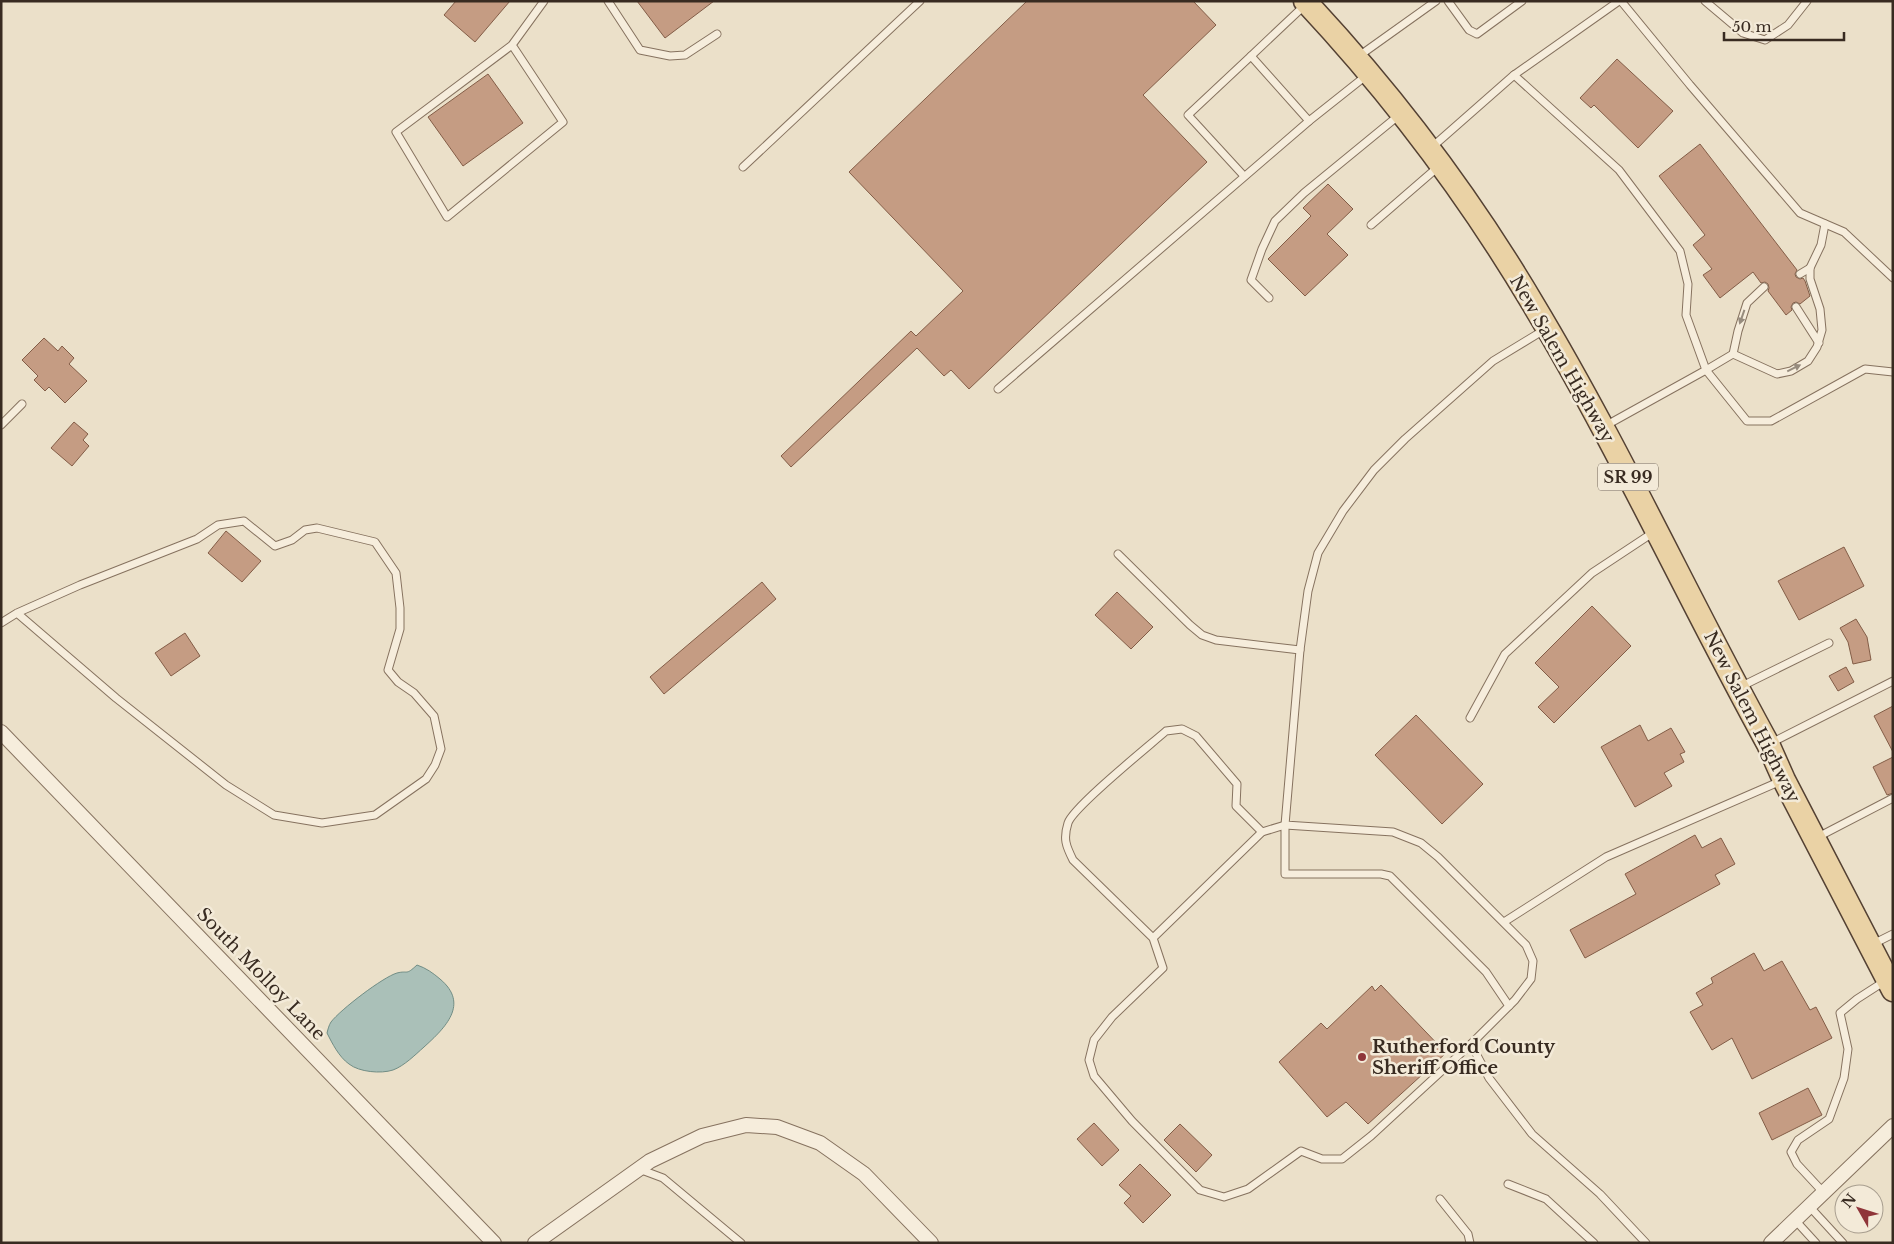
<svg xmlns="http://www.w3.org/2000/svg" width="1894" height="1244" font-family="'Libre Baskerville',serif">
	<rect width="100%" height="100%" fill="#ebe0c9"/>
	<path fill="#aac0b8" stroke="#718d85" d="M417,965c9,3 16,8 23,14 30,25 5,49 -16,68 -9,8 -20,19 -31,23 -12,4 -34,2 -44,-6 -10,-7 -17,-21 -22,-31 1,-4 2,-8 4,-11 9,-12 52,-45 66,-49 12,-3 8,3 20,-8z"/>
	<g fill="#c59c83" stroke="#835d47">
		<polygon points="456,1 510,1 475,42 444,15"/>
		<polygon points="637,1 714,1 665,38"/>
		<polygon points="1027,1 1193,1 1216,25 1143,95 1207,162 969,389 951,370 944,376 917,348 791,467 781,456 911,331 916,336 963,291 849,172"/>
		<polygon points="1617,59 1673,111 1638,148 1594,105 1591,108 1580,98"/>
		<polygon points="488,74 523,123 463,166 428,117"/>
		<polygon points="1700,144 1797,270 1795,274 1796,277 1800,279 1803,278 1805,281 1810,296 1800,304 1796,302 1793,303 1791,307 1792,310 1786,315 1768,291 1769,288 1768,284 1765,282 1761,283 1753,272 1720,298 1703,275 1712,269 1693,245 1705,235 1659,176"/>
		<polygon points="1328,184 1353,209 1327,234 1348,255 1305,296 1268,259 1311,216 1303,208"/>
		<polygon points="44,338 58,351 62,346 74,358 69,364 87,381 65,403 49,387 45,391 34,380 38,376 22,360"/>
		<polygon points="74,422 88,434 83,440 89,446 72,466 51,448"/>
		<polygon points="226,531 261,561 242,582 208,553"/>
		<polygon points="1844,547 1864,586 1799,620 1778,581"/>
		<polygon points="762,582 776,599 664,694 650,677"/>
		<polygon points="1117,592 1153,627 1131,649 1095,615"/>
		<polygon points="1592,606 1631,646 1554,723 1538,707 1559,687 1535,663"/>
		<polygon points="1856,619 1867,637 1871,660 1853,664 1848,642 1840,628"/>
		<polygon points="185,633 200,656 171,676 155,653"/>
		<polygon points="1846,667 1854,682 1838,691 1829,676"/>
		<polygon points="1893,706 1893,752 1874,716"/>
		<polygon points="1416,715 1483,784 1442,824 1375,755"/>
		<polygon points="1640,725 1648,741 1671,728 1685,752 1680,754 1684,762 1664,773 1672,786 1635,807 1601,747"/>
		<polygon points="1893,757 1893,793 1887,795 1873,767"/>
		<polygon points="1695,835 1702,848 1721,838 1735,864 1715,875 1720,884 1585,958 1570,930 1636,894 1625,874"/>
		<polygon points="1754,953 1764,971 1782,961 1810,1010 1816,1007 1832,1038 1752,1079 1732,1038 1712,1050 1690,1012 1703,1005 1696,993 1713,983 1711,978"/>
		<polygon points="1381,985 1446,1053 1368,1124 1346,1102 1327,1117 1279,1062 1321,1023 1327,1029 1372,986 1375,991"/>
		<polygon points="1808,1088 1822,1115 1772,1140 1759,1113"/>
		<polygon points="1094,1123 1119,1150 1102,1166 1077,1139"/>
		<polygon points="1180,1124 1212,1155 1196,1172 1164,1140"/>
		<polygon points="1140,1164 1171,1195 1143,1223 1124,1203 1131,1196 1119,1185"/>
	</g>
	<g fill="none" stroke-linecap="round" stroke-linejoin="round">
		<g stroke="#86725f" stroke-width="9">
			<g id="service">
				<polyline points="608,1 640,50 670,56 685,55 717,34"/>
				<polyline points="1448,1 1469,30 1477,34 1522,1"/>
				<polyline points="1621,1 1690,85 1800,213 1844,232 1893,278"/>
				<polyline points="1705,1 1743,33 1765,40 1788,25 1807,1"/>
				<polyline points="1305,5 1251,56 1309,121 1367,75"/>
				<polyline points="512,45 563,122 447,217 396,132 512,45 544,1"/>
				<polyline points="1359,56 1436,1"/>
				<polyline points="1514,75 1619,1"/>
				<polyline points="1431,148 1514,75 1619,170 1680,251 1688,284 1686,315 1706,370 1605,426"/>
				<polyline points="743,167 920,1"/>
				<polyline points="1244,176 1188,115 1251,56"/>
				<polyline points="1371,225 1438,167"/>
				<polyline points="1800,274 1810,268"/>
				<polyline points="1269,298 1251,280 1262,249 1275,221 1304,193 1398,116"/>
				<polyline points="1796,307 1819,343"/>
				<polyline points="1733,354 1706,370 1747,421 1771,421 1865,369 1893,372"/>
				<polyline points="1733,354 1777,374 1791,371 1808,361 1817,347 1822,330 1820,309 1810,279 1810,268 1821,245 1825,224"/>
				<polyline points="1733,354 1738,331 1747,303 1764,287"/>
				<polyline points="998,389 1309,121"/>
				<polyline points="1,425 22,404"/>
				<polyline points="1118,554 1190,625 1202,635 1216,640 1300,650"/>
				<polyline points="1,623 17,613 80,585 197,539 218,525 244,521 275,546 292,540 305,530 317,528 375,542 396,573 400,608 400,629 388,670 398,682 414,693 434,716 441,749 435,765 426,779 375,815 322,823 274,815 226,785 116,698 17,613"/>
				<polyline points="1740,687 1829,643"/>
				<polyline points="1470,718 1505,654 1592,573 1654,532"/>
				<polyline points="1771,743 1893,681"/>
				<polyline points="1262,832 1285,825 1285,874 1381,874 1390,876 1486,972 1509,1006"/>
				<polyline points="1816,838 1893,798"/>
				<polyline points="1504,922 1606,857 1781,781"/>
				<path d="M1153,938l109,-106 -26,-26 1,-22 -41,-48 -14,-7 -16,2c-17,15 -93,76 -98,92 -5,16 -2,23 5,37l80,78 10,30 -51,49 -18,23 -5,20 5,16 38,45 68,69 24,7 24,-8 53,-38 21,8h20l29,-23 100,-92 44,-44 16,-21 2,-18 -7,-16 -88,-88 -17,-14 -28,-11 -108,-7 15,-175 8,-59 10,-38 25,-42 31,-41 31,-31 88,-78 51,-31"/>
				<polyline points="1873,944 1893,934"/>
				<polyline points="1471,1044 1489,1078 1532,1134 1600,1194 1646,1243"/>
				<polyline points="639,1169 663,1178 741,1243"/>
				<polyline points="1508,1184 1546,1199 1594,1243"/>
				<polyline points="1823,1192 1797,1164 1791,1152 1798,1140 1829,1119 1844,1078 1848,1049 1840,1013 1857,999 1885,981"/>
				<polyline points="1440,1199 1468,1234 1470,1243"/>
				<polyline points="1809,1206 1843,1243"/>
				<polyline points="1795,1220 1816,1243"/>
			</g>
		</g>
		<g stroke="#86725f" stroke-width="16">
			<g id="minor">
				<polyline points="1,732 494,1243"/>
				<polyline points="535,1243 650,1161 702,1136 746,1125 777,1127 820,1143 864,1174 931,1243"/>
				<polyline points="1771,1243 1893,1126"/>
			</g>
		</g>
		<g stroke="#544133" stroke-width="25">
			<path id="primary" d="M1305,1c86,92 164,195 228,303 86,143 155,295 235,440l16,36 109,210"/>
		</g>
		<use href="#service" stroke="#f6eddc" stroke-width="7"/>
		<use href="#minor" stroke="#f6eddc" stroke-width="14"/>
		<use href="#primary" stroke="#ead2a5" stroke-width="22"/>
	</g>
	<defs><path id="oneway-solid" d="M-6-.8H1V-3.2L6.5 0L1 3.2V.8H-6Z" transform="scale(1.25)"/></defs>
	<g fill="#978c7e">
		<use href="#oneway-solid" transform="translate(1742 317) rotate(109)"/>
		<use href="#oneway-solid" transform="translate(1794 368) rotate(-26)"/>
	</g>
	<circle fill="#8f3539" stroke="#f3ead8" stroke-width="2" cx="1362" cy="1057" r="5"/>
	<g text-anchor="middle" stroke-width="5" stroke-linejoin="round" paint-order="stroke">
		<rect fill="#f3ead8" stroke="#706458" stroke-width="1" x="1598" y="463.5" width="60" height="27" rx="4"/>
		<g font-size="16" font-weight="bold" fill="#382b21">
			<text x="1628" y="483">SR 99</text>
		</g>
		<g font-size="18" fill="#382b21" stroke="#f3ead8">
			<text transform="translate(1562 359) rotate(60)" y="6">New Salem Highway</text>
			<text transform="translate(1752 717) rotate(63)" y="6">New Salem Highway</text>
			<text transform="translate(261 974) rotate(46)" y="6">South Molloy Lane</text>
		</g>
		<g font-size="18" font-weight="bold" fill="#382b21" stroke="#f3ead8" text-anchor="start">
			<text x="1372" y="1053">Rutherford County<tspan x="1372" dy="21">Sheriff Office</tspan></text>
		</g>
	</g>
	<rect width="1894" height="1244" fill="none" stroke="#382b21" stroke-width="5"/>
	<g transform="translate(1859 1209) rotate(309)"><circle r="24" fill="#f3ead8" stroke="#a89e8f"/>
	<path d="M0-4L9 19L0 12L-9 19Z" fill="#8f3539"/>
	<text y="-8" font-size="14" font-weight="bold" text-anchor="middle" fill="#382b21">N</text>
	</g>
	<path d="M1724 32v8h120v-8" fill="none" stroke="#382b21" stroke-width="2.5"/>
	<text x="1732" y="32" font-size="15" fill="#382b21" stroke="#f3ead8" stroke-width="4" paint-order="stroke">50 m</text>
</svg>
